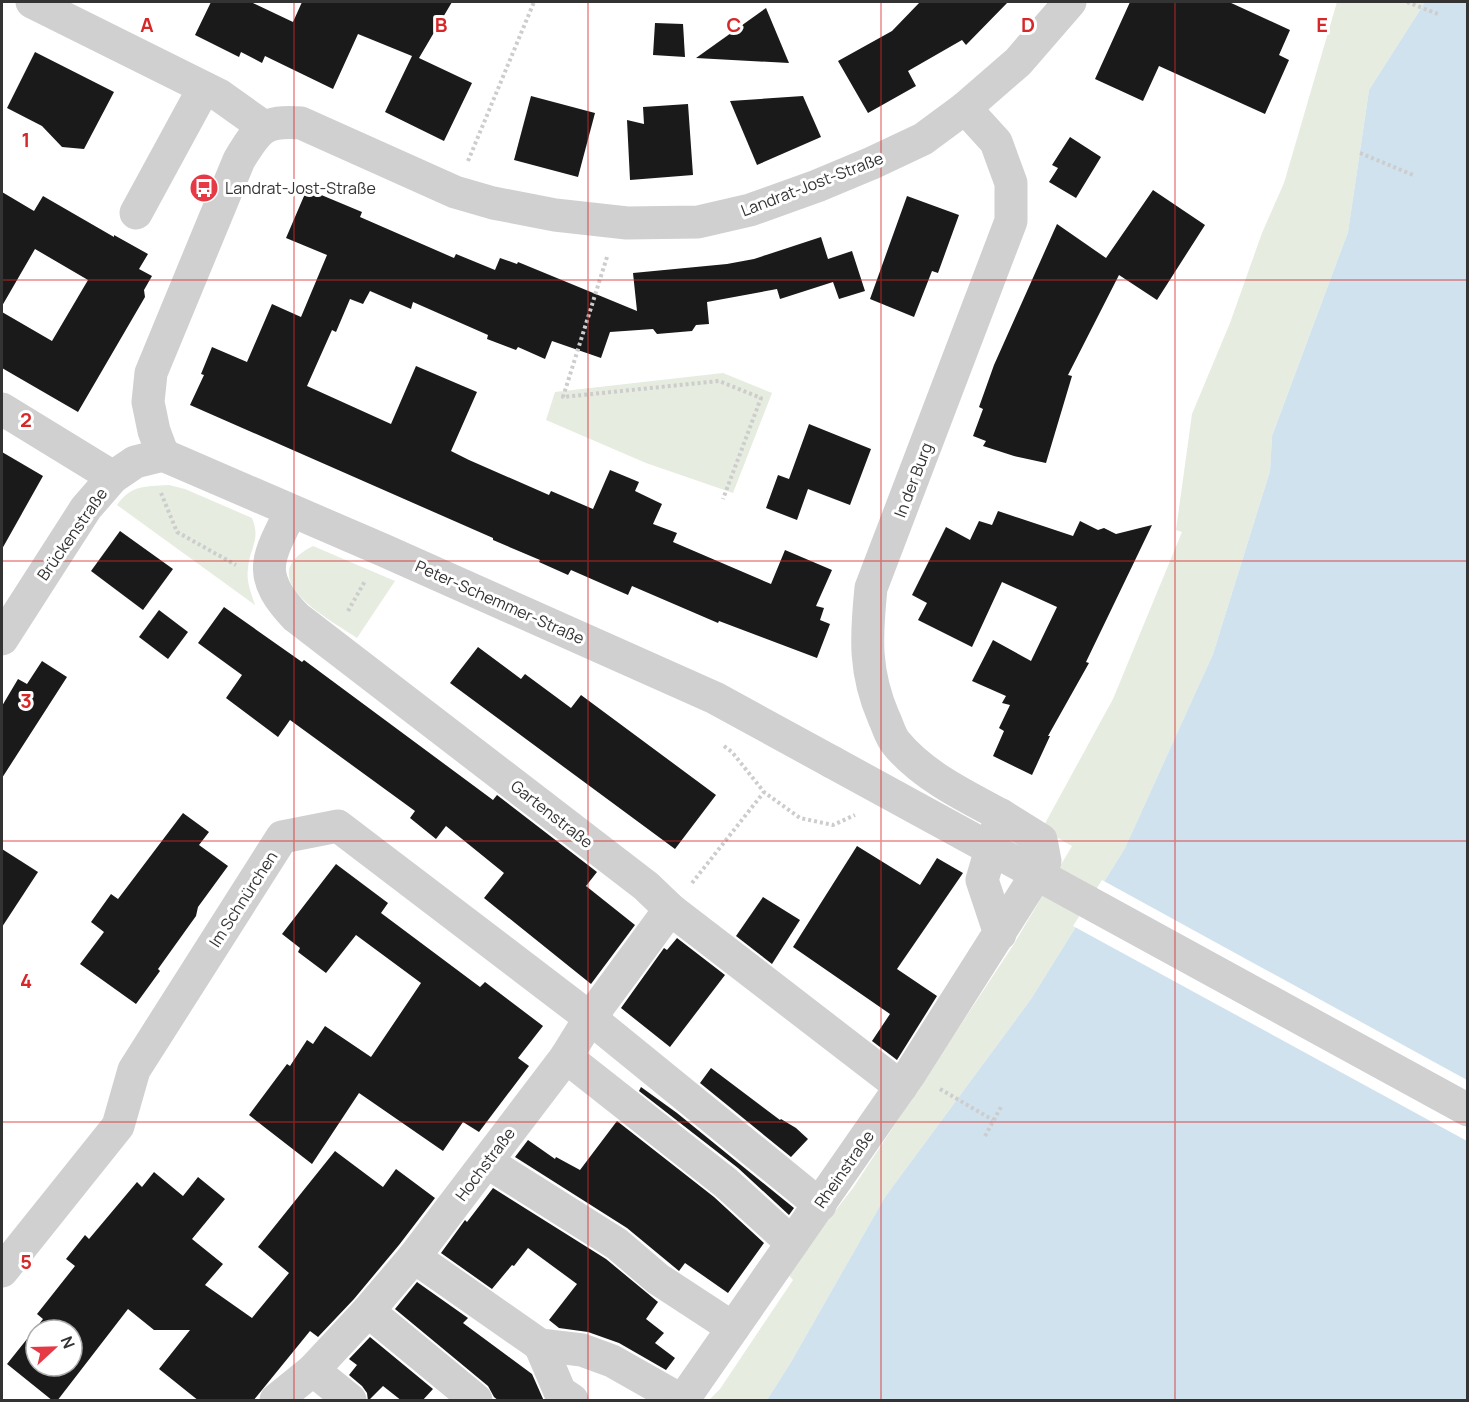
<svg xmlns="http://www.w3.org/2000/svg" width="1469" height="1402" font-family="Manrope,sans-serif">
	<rect width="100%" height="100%" fill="#fff"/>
	<g fill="#e6ecdf">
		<polygon points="1337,2 1425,2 1369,90 1348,232 1272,436 1270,471 1213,654 1125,848 1031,999 885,1197 791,1362 767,1400 709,1400 720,1389 793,1280 787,1273 853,1188 1014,944 1072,846 1042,829 1113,699 1182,532 1176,530 1192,414 1230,323 1262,233 1284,183"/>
		<polygon points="723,373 772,393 733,493 646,463 546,420 555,392"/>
		<path d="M169,485l16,4 67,29c9,22 -2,29 -4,50 -2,13 3,25 7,37l-138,-100c15,-21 28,-18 52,-20z"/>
		<path d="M313,546l82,35 -38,57c-28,-19 -108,-60 -44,-92z"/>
	</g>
	<polygon fill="#cfe2ee" points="1425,2 1467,2 1467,1400 767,1400 791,1362 885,1197 1031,999 1125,848 1213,654 1270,471 1272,436 1348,232 1369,90"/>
	<polygon fill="#fff" points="1102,880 1467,1080 1467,1141 1073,926"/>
	<g fill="#1a1a1a" fill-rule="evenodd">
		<polygon points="211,2 251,2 293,22 302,2 452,2 419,58 472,83 444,141 385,112 412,56 358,34 333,89 265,56 262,63 241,52 239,57 195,35"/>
		<polygon points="920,2 1008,2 966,45 962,40 908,71 916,86 868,113 838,61 892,31"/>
		<polygon points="1130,2 1229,2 1290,30 1279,55 1289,60 1265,114 1159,66 1143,101 1095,79"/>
		<polygon points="766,8 789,63 696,58"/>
		<polygon points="655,23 683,24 685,57 653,55"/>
		<polygon points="35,52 114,92 84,149 62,147 42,126 7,108"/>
		<polygon points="531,96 595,113 578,177 514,160"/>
		<polygon points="803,96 821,137 757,165 730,101"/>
		<polygon points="688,104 693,175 630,180 627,120 644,124 643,107"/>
		<polygon points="1070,137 1101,157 1076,198 1049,182 1058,168 1052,165"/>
		<polygon points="307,189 362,212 360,217 454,258 456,254 495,270 500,258 517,264 518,262 637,311 633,273 727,264 754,259 821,237 828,259 852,251 865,291 839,299 833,282 780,299 777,289 707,302 709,324 696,325 692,331 657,334 653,329 610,332 601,358 552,341 545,359 518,347 516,350 487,339 488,335 413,302 411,309 370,291 363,304 350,299 336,332 332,330 307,386 391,424 416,366 477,392 451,451 469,460 549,495 551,491 593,509 610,470 639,482 635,491 662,504 653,524 677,533 673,542 771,584 785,550 832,570 816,606 824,608 820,620 830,624 817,658 719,621 718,623 632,586 628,595 571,570 568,575 539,562 540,560 493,540 493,538 190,405 204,375 201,374 212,347 247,362 272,304 301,317 327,255 286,238"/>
		<polygon points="1153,190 1205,225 1157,300 1119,275 1068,375 1072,376 1046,463 1014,456 983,446 986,441 973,436 983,409 979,407 994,365 1057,224 1106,258"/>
		<polygon points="2,192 34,211 43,196 114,237 114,235 148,254 139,269 152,276 144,290 145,297 78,412 2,368 2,312 52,341 88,280 35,249 2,306"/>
		<polygon points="907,196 959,215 938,273 932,271 914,317 870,299"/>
		<polygon points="809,424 871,449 850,505 808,489 797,520 766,508 778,475 789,479"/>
		<polygon points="2,452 43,476 2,549"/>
		<polygon points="998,511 1073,536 1080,521 1098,530 1104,528 1116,534 1152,525 1086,662 1089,663 1048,736 1050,736 1032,775 993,756 1004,731 999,728 1010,705 1002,703 1006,696 972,681 993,640 1031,661 1057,607 1002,582 972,647 918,620 927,603 912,595 946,527 970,540 979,521 992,525"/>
		<polygon points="120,531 173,569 143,610 91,571"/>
		<polygon points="224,607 302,662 304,660 493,800 497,795 597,872 586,886 635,925 591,984 484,898 504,873 446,826 436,839 410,818 415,811 290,720 278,737 226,698 242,675 198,643"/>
		<polygon points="159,610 188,632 168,659 139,637"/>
		<polygon points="478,647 521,679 525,674 571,708 581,695 716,795 675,849 450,683"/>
		<polygon points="42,661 67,677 2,778 2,706 18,679 27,684"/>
		<polygon points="183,813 209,832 199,845 228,866 198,907 196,916 158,969 160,971 136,1004 80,964 104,932 91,922 111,894 118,899"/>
		<polygon points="857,846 920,885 937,858 963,873 897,969 937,996 897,1060 872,1041 890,1014 793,947"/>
		<polygon points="2,849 38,872 2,927"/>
		<polygon points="336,864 388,903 381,913 480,987 485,982 543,1026 518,1058 529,1066 479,1132 463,1122 443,1151 359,1093 312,1164 249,1115 287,1064 290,1066 307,1040 313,1044 325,1026 371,1057 421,983 356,935 326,973 298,952 300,948 282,934"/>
		<polygon points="763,897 800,920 772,964 736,936"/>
		<polygon points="677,938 725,975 670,1047 621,1008 664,948 667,950"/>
		<polygon points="711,1068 780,1120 781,1119 796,1128 808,1139 791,1157 700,1083"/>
		<polygon points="641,1087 677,1113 794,1208 789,1215 738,1168 639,1091"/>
		<polygon points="617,1121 714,1197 764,1243 728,1293 685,1263 679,1271 627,1228 515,1157 528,1140 555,1159 556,1157 580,1170"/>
		<path d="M335,1151l48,36 13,-18 39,29 -36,47 -45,54 -36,38 -8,-6 -57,70h-54l-40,-32 31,-39h-36l-26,-21 -71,92h-4l-46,-37 36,-45 -6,-5 38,-48 -9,-7 19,-24 4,4 48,-57 5,5 12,-15 29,24 15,-19 27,22 -33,40 31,25 -18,21 47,33 37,-45 -31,-26zM36,1330h36v36h-36z"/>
		<polygon points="493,1188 606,1259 658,1302 646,1319 664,1333 655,1343 675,1358 666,1370 619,1343 588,1332 559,1328 549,1320 577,1284 528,1248 514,1266 512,1265 492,1289 441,1253 465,1220 467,1222"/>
		<polygon points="417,1282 468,1318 463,1323 532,1374 544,1401 499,1401 494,1397 488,1386 395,1309"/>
		<polygon points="370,1337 433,1389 422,1401 402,1401 383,1386 368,1401 367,1393 362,1386 349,1375 357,1365 349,1359"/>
	</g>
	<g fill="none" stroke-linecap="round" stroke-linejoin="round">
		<g stroke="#cdcdcd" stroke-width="4" stroke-dasharray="3 3" stroke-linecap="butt">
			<polyline points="1407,2 1438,14"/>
			<polyline points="1360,153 1413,175"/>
			<polyline points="468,161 534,2"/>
			<polyline points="607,257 563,397 719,381 761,398 723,499"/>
			<polyline points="161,493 177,532 236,565"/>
			<polyline points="348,611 365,581"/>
			<polyline points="724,746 732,752 764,792 800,818 833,825 855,815"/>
			<polyline points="692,883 764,792"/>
			<polyline points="940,1089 993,1120"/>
			<polyline points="985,1136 1001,1107"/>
		</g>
		<g stroke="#d0d0d0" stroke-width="33">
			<polyline points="32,2 219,95 264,127"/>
			<path d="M965,108l31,34 15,41v38l-140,367c-5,49 -7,84 13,130 4,8 6,18 12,25 26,32 69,53 105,72"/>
			<polyline points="136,213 204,88"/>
			<polyline points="2,409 113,477"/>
			<path d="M163,455l-9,-24 -6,-29 3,-29 88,-213c19,-31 24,-40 62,-37l154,69 38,11 62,12 72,8 71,-1 52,-12 67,-24 55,-23 51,-24 42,-31 53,-46 52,-60"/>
			<polyline points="163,455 383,550 715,698 832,762"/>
			<path d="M291,511c-23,47 -36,63 5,106l350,269 24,23 231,178"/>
			<polyline points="2,639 86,508 113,477 135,462 163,455"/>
			<polyline points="566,1057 726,1183 792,1243"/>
			<polyline points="487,1162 617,1244 658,1279 733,1328"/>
			<polyline points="414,1257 540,1345 582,1350 612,1361 681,1400"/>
			<polyline points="2,1271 118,1126 134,1070 282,837 338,826 590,1018 820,1205"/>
			<polyline points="368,1311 476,1400"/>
			<polyline points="540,1345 560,1392 572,1400"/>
			<polyline points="313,1370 350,1400"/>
			<polyline points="276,1400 313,1370 368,1311 414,1257 566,1057 590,1018 670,909"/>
			<polyline points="683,1400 911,1072 1045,861 1041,840 1001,815 982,880 1000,934"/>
		</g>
		<polyline stroke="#d0d0d0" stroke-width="33" points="832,762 1468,1110"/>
	</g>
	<path fill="none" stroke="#d62828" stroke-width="1.5" stroke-opacity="0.55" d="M294,2v1398M588,2v1398M881,2v1398M1175,2v1398M2,280h1466M2,561h1466M2,841h1466M2,1122h1466"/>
	<defs>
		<g id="bus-disc" transform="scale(1.5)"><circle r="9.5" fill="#e63946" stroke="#fff"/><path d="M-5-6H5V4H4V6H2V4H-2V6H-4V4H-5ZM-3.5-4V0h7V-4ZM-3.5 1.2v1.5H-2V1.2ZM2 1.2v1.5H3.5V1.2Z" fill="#fff"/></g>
	</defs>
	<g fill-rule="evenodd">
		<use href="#bus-disc" x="204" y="188"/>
	</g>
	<g text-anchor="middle" stroke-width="6" stroke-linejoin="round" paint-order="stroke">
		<g font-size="16" fill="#333" stroke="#fff">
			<text transform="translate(812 184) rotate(-21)" y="6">Landrat-Jost-Straße</text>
			<text transform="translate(913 480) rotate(-69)" y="6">In der Burg</text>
			<text transform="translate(72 534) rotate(-55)" y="6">Brückenstraße</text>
			<text transform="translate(500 602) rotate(24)" y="6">Peter-Schemmer-Straße</text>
			<text transform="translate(552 814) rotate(38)" y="6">Gartenstraße</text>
			<text transform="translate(243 899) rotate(-57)" y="6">Im Schnürchen</text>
			<text transform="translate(485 1164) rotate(-53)" y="6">Hochstraße</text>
			<text transform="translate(844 1169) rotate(-55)" y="6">Rheinstraße</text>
		</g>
		<g font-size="16" fill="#333" stroke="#fff" text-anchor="start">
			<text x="225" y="194">Landrat-Jost-Straße</text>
		</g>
	</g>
	<g font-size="20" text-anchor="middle" font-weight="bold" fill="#d62828" stroke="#fff" stroke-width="6" stroke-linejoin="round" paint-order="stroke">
		<text x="147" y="32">A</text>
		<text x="441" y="32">B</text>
		<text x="734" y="32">C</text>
		<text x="1028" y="32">D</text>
		<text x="1322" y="32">E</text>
		<text x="26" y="147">1</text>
		<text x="26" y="427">2</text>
		<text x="26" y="708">3</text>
		<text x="26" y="988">4</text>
		<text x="26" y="1269">5</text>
	</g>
	<rect width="1469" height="1402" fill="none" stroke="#333333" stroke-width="6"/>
	<g transform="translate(54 1348) rotate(68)"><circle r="28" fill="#ffffff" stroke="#adadad" stroke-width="1.5"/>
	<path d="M0-4.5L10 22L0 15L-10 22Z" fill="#e63946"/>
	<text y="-9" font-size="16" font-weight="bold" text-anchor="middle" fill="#333333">N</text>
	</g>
</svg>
